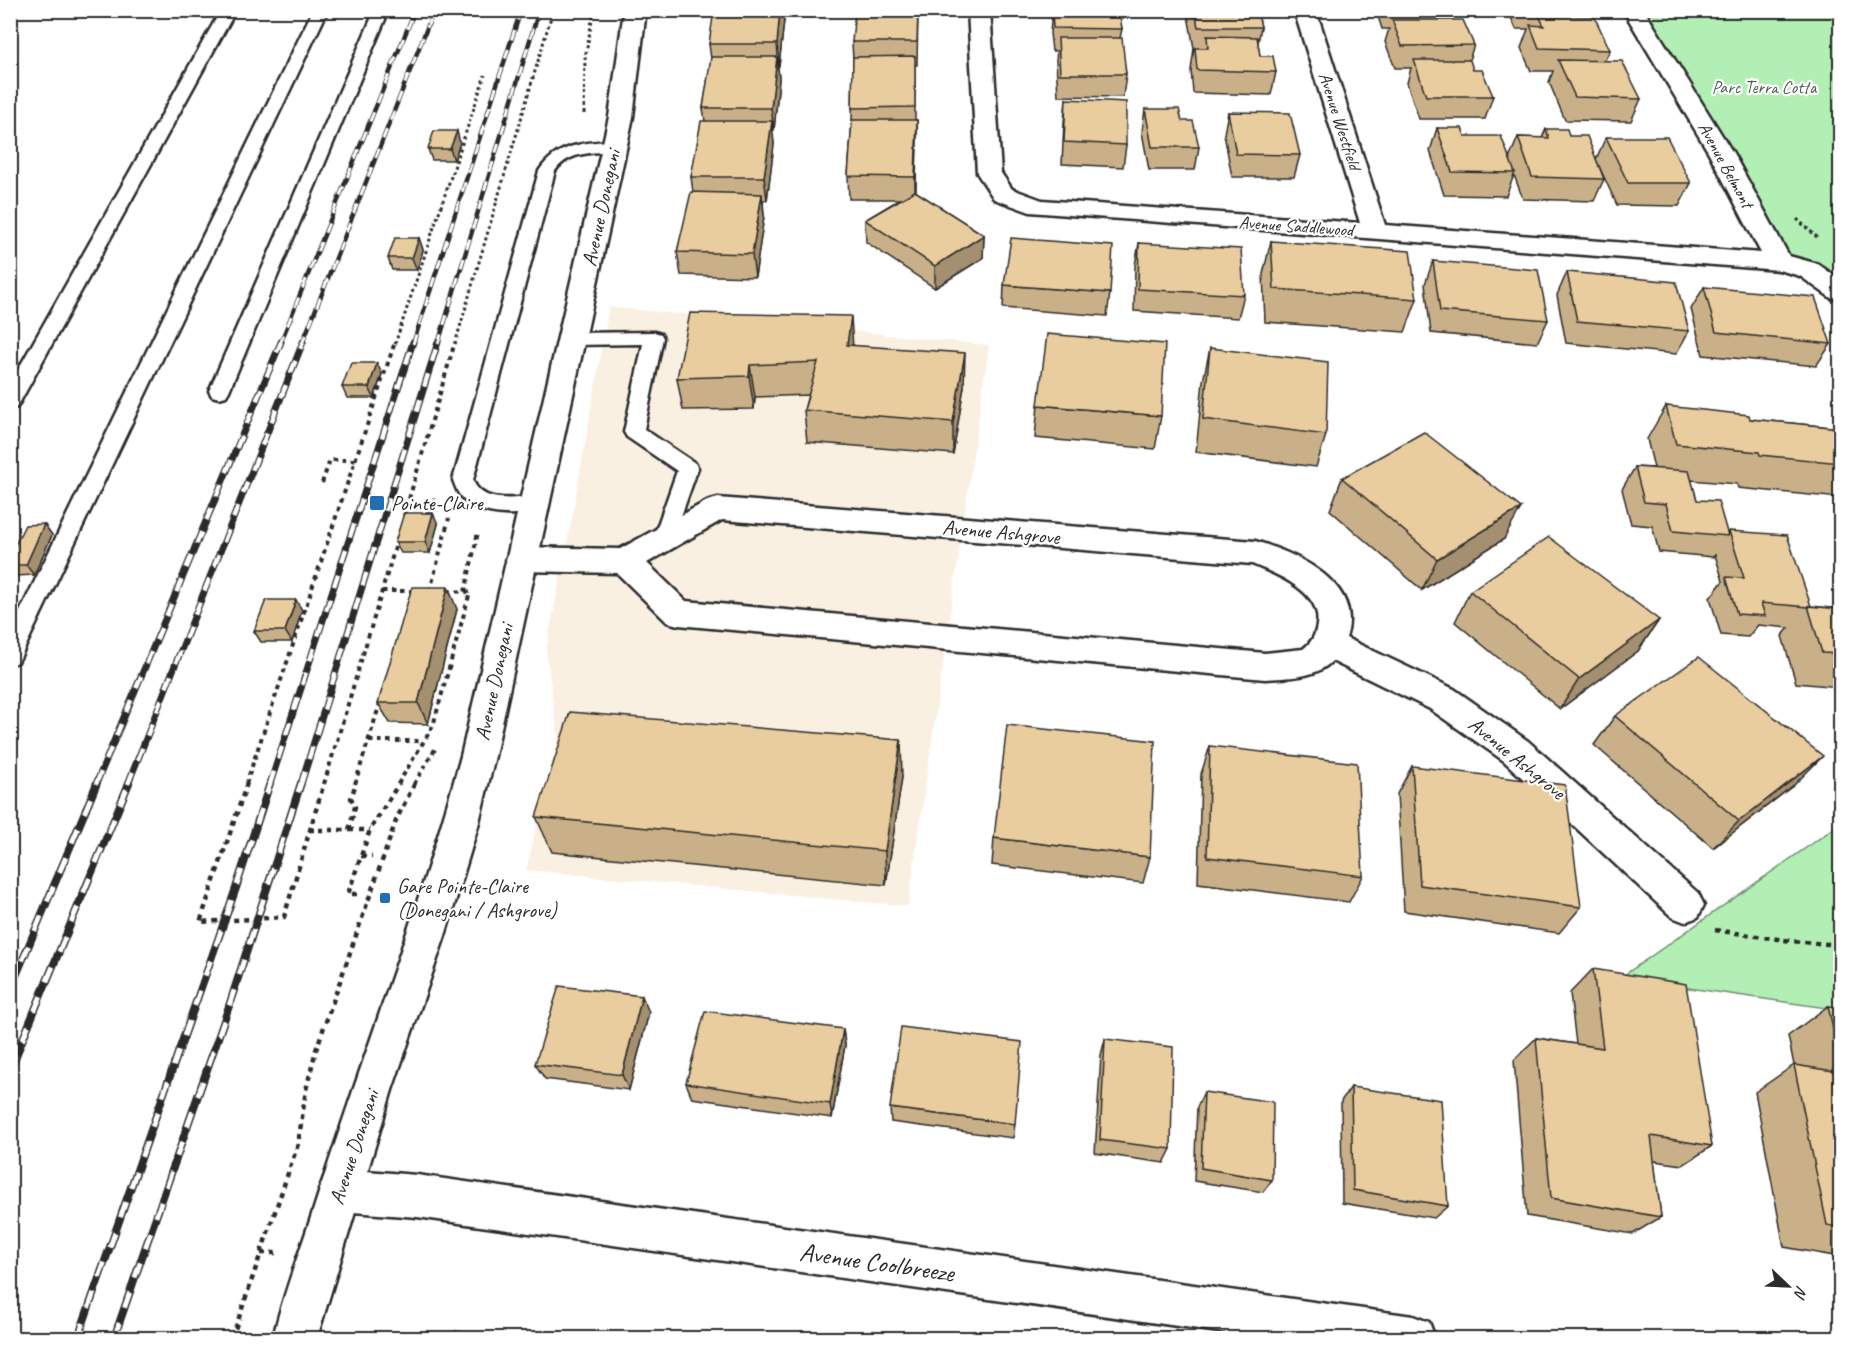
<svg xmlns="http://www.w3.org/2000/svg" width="1851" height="1349" font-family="Caveat,sans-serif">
	<rect width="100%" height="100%" fill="#fff"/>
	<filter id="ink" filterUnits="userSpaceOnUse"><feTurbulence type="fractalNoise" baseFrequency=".0167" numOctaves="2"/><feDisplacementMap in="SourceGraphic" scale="12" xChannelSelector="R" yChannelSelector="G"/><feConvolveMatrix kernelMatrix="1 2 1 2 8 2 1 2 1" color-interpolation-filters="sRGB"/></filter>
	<g filter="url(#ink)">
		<polygon fill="#f9f0e2" points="609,307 989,345 908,906 526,870 558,737 546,650 573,512"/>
		<g fill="#b2efb5" stroke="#6e8d70" stroke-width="1.5">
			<polygon points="1630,11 1840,11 1840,292 1779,262"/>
			<polygon points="1840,824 1840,1010 1620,978"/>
		</g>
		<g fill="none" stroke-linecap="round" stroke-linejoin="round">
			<g stroke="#2b2b2b" stroke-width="5">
				<g id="service">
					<polygon points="221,10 236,10 20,402 17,407 10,409 10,384"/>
					<polygon points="313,10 328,10 21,656 18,662 10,665 10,632"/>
					<polygon points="375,10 389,10 229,391 226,396 219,398 212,396 209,391"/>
					<path d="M615,141l6,2 2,3 -2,3c-23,6 -50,-1 -66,22l-82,309c8,24 40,18 60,17l7,3 3,5 -3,5c-20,7 -59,6 -75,-9 -7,-6 -9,-13 -12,-21l86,-309c18,-27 46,-29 76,-30z"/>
					<polygon points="654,332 661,334 663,338 644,429 695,463 698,468 673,539 670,545 663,547 656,545 653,539 677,471 627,437 624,432 643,344 572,345 565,343 563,339 565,335 572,333"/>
				</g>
			</g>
			<g stroke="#2b2b2b" stroke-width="5">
				<g id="minor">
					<polygon points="968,10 990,10 1001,173 1012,189 1042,200 1360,223 1294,10 1316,10 1385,225 1761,253 1709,153 1623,10 1644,10 1733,153 1789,256 1818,264 1840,280 1840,300 1831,298 1800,276 1779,270 1030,212 994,199 977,173"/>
					<path d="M718,498l537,43c42,13 109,42 91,97l108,51 74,52 170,152 6,12 -6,12 -13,5 -13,-5 -168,-156 -74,-52 -98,-48c-17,18 -45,16 -67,18l-587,-54 -11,-3 -50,-49 -96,-2 -11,-4 -4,-8 4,-8 11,-4 99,2 87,-48zM722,520l530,44c24,10 71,28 65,61 -2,11 -5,17 -14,24l-38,4 -579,-52 -39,-38z"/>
					<polygon points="340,1169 417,1175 1413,1316 1429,1322 1435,1338 1261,1338 417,1217 340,1211 325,1205 319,1190 325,1175"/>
				</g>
			</g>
			<g stroke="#2b2b2b" stroke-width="5">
				<path id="tertiary" d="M624,10h22l-13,107 -138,639 -17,70 -33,110 -53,154 -75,248h-44c10,-44 28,-89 42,-133 48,-150 105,-297 146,-449l148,-639z"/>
			</g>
			<g stroke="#2b2b2b" stroke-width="3" stroke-dasharray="3 3" stroke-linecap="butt">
				<polyline points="584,114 585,58 594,10"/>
				<polyline points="1797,219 1818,238"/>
				<polyline points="395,344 485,75"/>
				<polyline points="455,344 553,10"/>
			</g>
			<g stroke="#2b2b2b" stroke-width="4" stroke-dasharray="4.5 4.5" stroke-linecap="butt">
				<polyline points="322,483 330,460 355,460"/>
				<polyline points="426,515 434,498"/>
				<polyline points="404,516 455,342"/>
				<polyline points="382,591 413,591"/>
				<polyline points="430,591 449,518"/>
				<polyline points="465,592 478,532"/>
				<polyline points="369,741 421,741"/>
				<polyline points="246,784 395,342"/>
				<polyline points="324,784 397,541"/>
				<polyline points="355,784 381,700"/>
				<polyline points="398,784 433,726 470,592 446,591"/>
				<polyline points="414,784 437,746"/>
			</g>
			<g stroke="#2b2b2b" stroke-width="4.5" stroke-dasharray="5 5" stroke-linecap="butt">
				<polyline points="247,783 200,922 284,917 324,783"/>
				<polyline points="309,830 370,830"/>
				<polyline points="349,830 355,807 351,798 356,783"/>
				<polyline points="361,856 372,856"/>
				<polyline points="357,894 348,894 370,830 399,783"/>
				<polyline points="1715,930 1791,941 1840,945"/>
				<polyline points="261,1253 276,1253"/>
				<polyline points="232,1338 298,1144 306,1090 316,1050 397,818 415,783"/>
			</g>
			<use href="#service" fill="#fff" fill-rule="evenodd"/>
			<use href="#minor" fill="#fff" fill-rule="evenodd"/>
			<use href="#tertiary" fill="#fff" fill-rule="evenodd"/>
			<g stroke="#2b2b2b" stroke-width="4.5">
				<g id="rail-far2">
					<polyline points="280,344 415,10"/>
					<polyline points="302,344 434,10"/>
					<polyline points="413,344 521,10"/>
					<polyline points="438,344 539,10"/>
				</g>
			</g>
			<g stroke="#2b2b2b" stroke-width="7">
				<g id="rail-far1">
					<polyline points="96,784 281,342"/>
					<polyline points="128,784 303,342"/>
					<polyline points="270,784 413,342"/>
					<polyline points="301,784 438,342"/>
				</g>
			</g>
			<g stroke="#2b2b2b" stroke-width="8">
				<g id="rail">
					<polyline points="10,990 97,783"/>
					<polyline points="10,1070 129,783"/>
					<polyline points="78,1338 236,888 270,783"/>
					<polyline points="114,1338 228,1009 301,783"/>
				</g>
			</g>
			<use href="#rail-far2" stroke="#fff" stroke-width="3" stroke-dasharray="10" stroke-linecap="butt"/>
			<use href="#rail-far1" stroke="#fff" stroke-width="4.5" stroke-dasharray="13" stroke-linecap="butt"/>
			<use href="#rail" stroke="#fff" stroke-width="5" stroke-dasharray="16" stroke-linecap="butt"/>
		</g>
		<g fill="#c9b088" stroke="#2b2b2b" stroke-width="1.5">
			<polygon points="918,10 917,65 915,65 915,120 917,120 916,192 984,235 983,258 935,288 866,242 865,220 900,199 849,199 848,176 852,120 853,60 852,42"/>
			<polygon points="1058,10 1119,10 1122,29 1120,38 1126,74 1123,97 1058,96 1056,60 1057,51 1052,51 1050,33 1052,11"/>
			<polygon points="1189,10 1257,10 1261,27 1258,43 1260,56 1276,72 1271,95 1193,93 1191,70 1194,48 1188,16"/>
			<polygon points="1376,10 1450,10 1447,20 1474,45 1469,60 1473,70 1493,96 1485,119 1419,119 1407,83 1411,68 1395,68 1385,42 1389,29 1382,29"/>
			<polygon points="1508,10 1585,10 1583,16 1610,50 1605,60 1641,99 1631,121 1565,120 1549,82 1553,71 1531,71 1521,48 1528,29 1516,29"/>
			<polygon points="784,20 779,66 778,66 779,79 774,130 772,130 774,144 767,200 763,200 764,216 755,277 681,275 677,252 693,192 691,177 705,121 703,108 711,59 709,44"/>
			<polygon points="1066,99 1126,145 1123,167 1062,164 1064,122"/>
			<polygon points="1145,109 1182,121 1199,147 1195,170 1149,170 1142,132"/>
			<polygon points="1228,112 1300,155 1294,177 1232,177 1224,134"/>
			<polygon points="1437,128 1465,136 1509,159 1518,137 1542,138 1546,129 1569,136 1596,159 1606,137 1691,183 1679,206 1617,205 1596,160 1604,179 1594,201 1523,199 1514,175 1506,196 1444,195 1430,151"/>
			<polygon points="460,143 454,160 432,160 428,149"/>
			<polygon points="419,238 423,250 417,270 392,270 388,258"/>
			<polygon points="1271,241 1417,299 1405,332 1265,322 1263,274"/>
			<polygon points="1139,243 1244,295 1238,318 1134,311 1135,265"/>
			<polygon points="1433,261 1548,320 1537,343 1431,333 1425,284"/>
			<polygon points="1567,272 1689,331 1676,354 1566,343 1557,295"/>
			<polygon points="1004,285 1110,293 1107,316 1003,308"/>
			<polygon points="1704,287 1831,344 1816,366 1703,355 1691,309"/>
			<polygon points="853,345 964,386 953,454 807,442 804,410 808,395 755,397 754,409 683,410 677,378"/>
			<polygon points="1210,348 1326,435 1316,467 1196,452 1203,381"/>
			<polygon points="382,374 374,398 347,398 342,387"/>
			<polygon points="1038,405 1161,416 1155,449 1035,438"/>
			<polygon points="1666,406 1750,419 1840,428 1840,498 1738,488 1737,484 1691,480 1697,500 1727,533 1729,531 1811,606 1840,609 1840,687 1796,683 1782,636 1789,628 1758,625 1748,637 1721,635 1710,598 1723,581 1715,555 1713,557 1659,552 1652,526 1631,524 1622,489 1635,467 1654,468 1647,439"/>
			<polygon points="1342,478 1504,539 1422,590 1330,510"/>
			<polygon points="44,524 52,535 34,575 15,576 10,571 10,555"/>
			<polygon points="438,524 430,553 401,553 395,542"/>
			<polygon points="1470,591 1659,620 1638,651 1560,709 1455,622"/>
			<polygon points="457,609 428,724 390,723 378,703"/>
			<polygon points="302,610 292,642 261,642 254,631"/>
			<polygon points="1615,716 1795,784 1713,848 1594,745"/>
			<polygon points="1210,746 1363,876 1349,902 1198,883 1201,774"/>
			<polygon points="1412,766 1581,907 1559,933 1404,911 1397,794"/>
			<polygon points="902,777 886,885 552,852 536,817"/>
			<polygon points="994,838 1150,857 1143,883 992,865"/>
			<polygon points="1593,969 1712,1146 1683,1165 1654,1161 1661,1217 1633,1234 1527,1216 1514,1060 1536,1038 1576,1044 1570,993"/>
			<polygon points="1828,1006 1840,1008 1840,1257 1784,1247 1755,1092 1794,1065 1788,1036"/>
			<polygon points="649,1012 629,1090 545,1079 535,1064"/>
			<polygon points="843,1029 845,1045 832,1118 692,1098 686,1083"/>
			<polygon points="1105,1039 1171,1149 1164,1163 1095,1153 1101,1055"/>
			<polygon points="1351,1087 1448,1206 1434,1218 1342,1203 1341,1101"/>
			<polygon points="1204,1092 1272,1180 1263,1192 1194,1181 1197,1107"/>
			<polygon points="890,1108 1015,1124 1013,1138 891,1122"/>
		</g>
		<g fill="#a4906f" stroke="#2b2b2b" stroke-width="1.5">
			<polygon points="780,10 783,10 784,20 779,66 777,44"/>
			<polygon points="777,57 779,79 774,130 771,108"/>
			<polygon points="917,120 917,143 915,199 915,177"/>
			<polygon points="772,121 774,144 767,200 764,177"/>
			<polygon points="457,131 460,143 454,160 450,149"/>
			<polygon points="762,194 764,216 755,277 752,254"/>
			<polygon points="984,235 983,258 935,288 935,266"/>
			<polygon points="419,238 423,250 417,270 412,258"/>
			<polygon points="851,316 853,349 847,345"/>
			<polygon points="965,353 964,386 953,454 953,422"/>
			<polygon points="377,363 382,374 374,398 369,387"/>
			<polygon points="750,365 755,397 754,409 749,376"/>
			<polygon points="1521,508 1504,539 1422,590 1437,559"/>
			<polygon points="433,513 438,524 430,553 425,542"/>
			<polygon points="44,524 52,535 34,575 26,565"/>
			<polygon points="448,587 457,609 428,724 418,703"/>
			<polygon points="296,600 302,610 292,642 285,631"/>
			<polygon points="1659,620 1638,651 1560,709 1579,679"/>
			<polygon points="901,740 902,777 886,885 885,851"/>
			<polygon points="1823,756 1795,784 1713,848 1739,821"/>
			<polygon points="642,996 649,1012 629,1090 622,1075"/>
			<polygon points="843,1029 845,1045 832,1118 830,1104"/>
		</g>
		<g fill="#eacd9e" stroke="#2b2b2b" stroke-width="1.5">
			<polygon points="714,10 780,10 777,44 709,44"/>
			<polygon points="855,10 918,10 917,42 852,42"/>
			<polygon points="1060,10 1119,10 1122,29 1053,28 1052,11"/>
			<polygon points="1195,10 1257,10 1261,27 1198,27"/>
			<polygon points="1539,15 1594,16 1610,50 1539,48 1530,25 1544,26"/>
			<polygon points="1392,20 1463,20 1474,45 1402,46"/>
			<polygon points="1207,36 1257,37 1260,56 1273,56 1276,72 1197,70 1195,48 1208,48"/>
			<polygon points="1058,38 1122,38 1126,74 1060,74"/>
			<polygon points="915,56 915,107 852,108 853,57"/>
			<polygon points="711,57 777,57 771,108 703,108"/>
			<polygon points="1414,60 1470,60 1473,70 1482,70 1493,96 1426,96"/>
			<polygon points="1558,60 1622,61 1641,99 1575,97"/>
			<polygon points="1066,99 1126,102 1126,145 1064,142"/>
			<polygon points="1145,109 1179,109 1182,121 1193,121 1199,147 1152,147"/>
			<polygon points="1228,112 1290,113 1300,155 1236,154"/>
			<polygon points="852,120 917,120 915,177 848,176"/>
			<polygon points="701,121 772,121 764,177 691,177"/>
			<polygon points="1437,128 1462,128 1465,136 1501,136 1515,173 1452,172"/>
			<polygon points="1546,129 1567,129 1569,136 1587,136 1604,179 1532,177 1518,137 1549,138"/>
			<polygon points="434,131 457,131 450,149 428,149"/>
			<polygon points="1606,137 1667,137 1691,183 1628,183"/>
			<polygon points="915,191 984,235 935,266 865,220"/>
			<polygon points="691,192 762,194 752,254 677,252"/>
			<polygon points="395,238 419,238 412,258 388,258"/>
			<polygon points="1011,238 1113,246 1110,293 1004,285"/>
			<polygon points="1271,241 1410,251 1417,299 1274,289"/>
			<polygon points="1139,243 1241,249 1244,295 1138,289"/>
			<polygon points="1433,261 1538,270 1548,320 1440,311"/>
			<polygon points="1567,272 1676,282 1689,331 1577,321"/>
			<polygon points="1704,287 1815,297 1831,344 1716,332"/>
			<polygon points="690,313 851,316 847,345 965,353 953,422 804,410 818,362 750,365 749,376 677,378"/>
			<polygon points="1047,334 1165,344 1161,416 1038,405"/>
			<polygon points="1210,348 1328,362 1326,435 1203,419"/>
			<polygon points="351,363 377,363 369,387 342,387"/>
			<polygon points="1666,406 1749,415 1750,419 1840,428 1840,463 1760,455 1759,452 1676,444"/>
			<polygon points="1424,432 1521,508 1437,559 1342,478"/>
			<polygon points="1635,467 1689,471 1697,500 1718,501 1728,536 1673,531 1666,504 1644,502"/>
			<polygon points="404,513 433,513 425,542 395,542"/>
			<polygon points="44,524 26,565 10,565 10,555 25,525"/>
			<polygon points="1729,531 1787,535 1811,606 1808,606 1808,607 1761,603 1765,616 1737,614 1726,577 1744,578"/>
			<polygon points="1549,537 1659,620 1579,679 1470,591"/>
			<polygon points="412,587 448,587 418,703 378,703"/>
			<polygon points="266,600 296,600 285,631 254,631"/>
			<polygon points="1808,606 1840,609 1840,654 1822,653"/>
			<polygon points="1699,657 1823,756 1739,821 1615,716"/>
			<polygon points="570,712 901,740 885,851 536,817"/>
			<polygon points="1007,725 1155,741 1150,857 994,838"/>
			<polygon points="1210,746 1357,763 1363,876 1207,857"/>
			<polygon points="1412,766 1565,785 1581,907 1420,885"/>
			<polygon points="1593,969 1686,984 1712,1146 1651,1136 1661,1217 1551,1198 1536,1038 1603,1048"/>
			<polygon points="559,986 642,996 622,1075 535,1064"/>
			<polygon points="1828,1006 1840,1008 1840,1061"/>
			<polygon points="705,1011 843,1029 830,1104 686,1083"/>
			<polygon points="901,1027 1022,1042 1015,1124 890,1108"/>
			<polygon points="1105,1039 1173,1047 1171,1149 1100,1140"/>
			<polygon points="1794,1065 1840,1072 1840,1228 1827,1225"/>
			<polygon points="1351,1087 1441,1100 1448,1206 1353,1190"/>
			<polygon points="1204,1092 1273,1102 1272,1180 1201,1168"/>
			<polygon points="455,1331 500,1338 453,1338"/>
		</g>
	</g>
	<g fill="#1f6fb2" stroke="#fff" stroke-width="2">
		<rect x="369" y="495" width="16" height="16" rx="3"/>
		<rect x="379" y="892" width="12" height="12" rx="3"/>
	</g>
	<g text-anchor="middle" stroke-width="4.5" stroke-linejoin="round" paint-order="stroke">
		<g font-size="18" fill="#4d5c4e" stroke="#fff">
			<text x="1764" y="93">Parc Terra Cotta</text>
		</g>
		<g font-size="18" fill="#2b2b2b" stroke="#fff">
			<text transform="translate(1340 121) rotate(72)" y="6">Avenue Westfield</text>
			<text transform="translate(1726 165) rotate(61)" y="6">Avenue Belmont</text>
			<text transform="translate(1296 226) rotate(4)" y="6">Avenue Saddlewood</text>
		</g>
		<g font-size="21" fill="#2b2b2b" stroke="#fff">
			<text transform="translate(601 208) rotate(-78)" y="7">Avenue Donegani</text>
			<text transform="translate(1001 532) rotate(5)" y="7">Avenue Ashgrove</text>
			<text transform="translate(494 682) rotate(-78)" y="7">Avenue Donegani</text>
			<text transform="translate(1517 758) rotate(39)" y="7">Avenue Ashgrove</text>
			<text transform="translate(354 1147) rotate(-72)" y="7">Avenue Donegani</text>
		</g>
		<g font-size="21" fill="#2b2b2b" stroke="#fff" text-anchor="start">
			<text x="391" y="510">Pointe-Claire</text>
			<text x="397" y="893">Gare Pointe-Claire<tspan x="397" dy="24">(Donegani / Ashgrove)</tspan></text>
		</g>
		<g font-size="26" fill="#2b2b2b" stroke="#fff">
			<text transform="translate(877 1262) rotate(8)" y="9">Avenue Coolbreeze</text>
		</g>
	</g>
	<rect width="1851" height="1349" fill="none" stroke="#fff" stroke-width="36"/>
	<rect x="18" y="18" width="1815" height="1313" fill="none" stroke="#2b2b2b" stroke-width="2" filter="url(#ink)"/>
	<g transform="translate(1788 1286) rotate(113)" stroke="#ffffff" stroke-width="4.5" paint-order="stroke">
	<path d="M0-4.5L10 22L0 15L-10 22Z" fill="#2b2b2b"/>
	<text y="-9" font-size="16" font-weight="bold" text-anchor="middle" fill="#2b2b2b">N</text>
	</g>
</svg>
